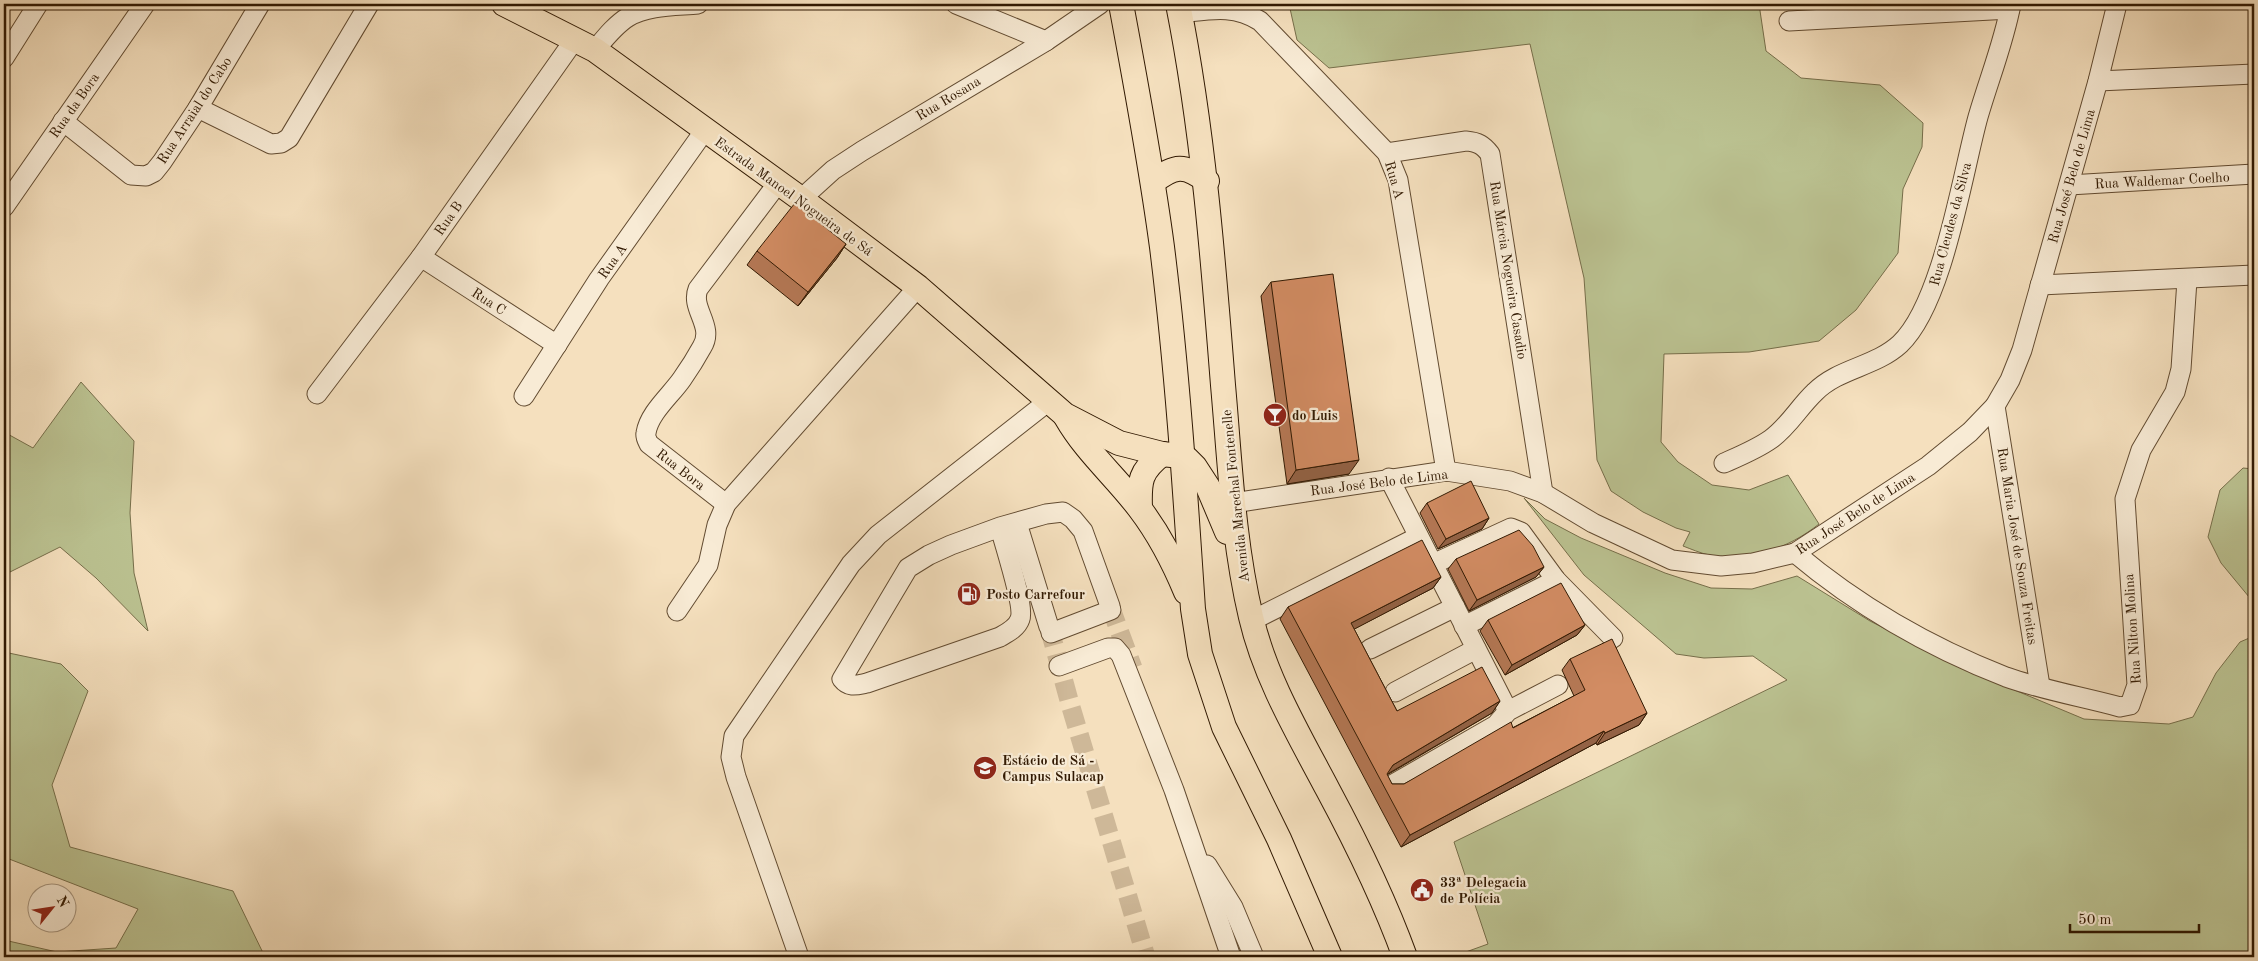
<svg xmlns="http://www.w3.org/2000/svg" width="2258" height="961" font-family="'Old Standard TT',serif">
	<rect width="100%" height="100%" fill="#f5e0be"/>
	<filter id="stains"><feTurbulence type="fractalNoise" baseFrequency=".004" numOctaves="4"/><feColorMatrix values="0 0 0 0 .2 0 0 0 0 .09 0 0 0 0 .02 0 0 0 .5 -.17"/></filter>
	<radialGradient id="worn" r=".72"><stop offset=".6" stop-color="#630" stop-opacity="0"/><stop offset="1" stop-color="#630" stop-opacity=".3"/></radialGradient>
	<g fill="#bbc291" stroke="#766e4a">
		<path d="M1289,4h470l7,47 35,27 79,7 43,38 -1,24 -19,42 -5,64 -42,57 -37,31 -70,11 -85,2 -3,88 17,20 34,23 37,5 39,-15 31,49c-30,24 -71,39 -110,31 -9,-2 -18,-6 -26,-9l7,-14 -14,-4 -33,-16 -32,-21 -14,-31 -13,-182 -54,-234 -201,24 -32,-28z"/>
		<polygon points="81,382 134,441 130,513 134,573 148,631 96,578 60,547 4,575 4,432 33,448"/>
		<polygon points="2243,468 2254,469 2254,603 2221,563 2208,537 2220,490"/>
		<polygon points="1524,498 1545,519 1581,538 1665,573 1711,588 1752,589 1797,576 1870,621 1969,671 2084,719 2169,724 2193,717 2216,673 2240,642 2254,636 2254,957 1452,957 1488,944 1454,842 1787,680 1753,656 1704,658 1676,654 1584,575"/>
		<polygon points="4,652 61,664 88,691 52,785 70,847 233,891 265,957 4,957 4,940 57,952 116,948 138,909 4,857"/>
	</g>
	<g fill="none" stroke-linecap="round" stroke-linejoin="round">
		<g stroke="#ceb898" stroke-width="19" stroke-dasharray="19 9" stroke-linecap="butt">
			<polyline points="1110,606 1133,668"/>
			<polyline points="1049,627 1070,704 1146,957"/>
		</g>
		<g stroke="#624b31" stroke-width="21">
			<g id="minor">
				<polyline points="956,4 1046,41"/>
				<path d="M1180,13c30,-3 53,-9 80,8l127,132 11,27 48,291"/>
				<polyline points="1789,21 2010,9"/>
				<path d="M595,50c10,-12 20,-25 33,-33 19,-12 49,-11 70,-13"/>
				<polyline points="4,58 38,4"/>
				<polyline points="2098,81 2254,74"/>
				<polyline points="198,108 271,144 281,143 289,138 369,4"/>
				<polyline points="63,121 131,175 146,176 154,172 162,162 198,108 260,4"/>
				<path d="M1387,153l79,-12c12,1 17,4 24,13l53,339"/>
				<polyline points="2069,185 2254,174"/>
				<polyline points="801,199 833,170 862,151 1046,41 1100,4"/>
				<polyline points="4,207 145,4"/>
				<polyline points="421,257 557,345"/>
				<polyline points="2040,285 2254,275"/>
				<polyline points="317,394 421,257 575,39"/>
				<polyline points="524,396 599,279 705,130"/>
				<polyline points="1995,406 2040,686"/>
				<path d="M1724,463c16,-7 33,-14 47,-24 18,-13 28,-32 44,-47 24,-24 60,-25 85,-48 43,-41 62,-169 78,-227 11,-38 26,-75 33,-113"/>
				<polyline points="1389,478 1508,711"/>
				<polyline points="1233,503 1446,471 1510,481 1543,493 1593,523 1672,560 1721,566 1753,563 1795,553 1928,466 1970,432 1995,406 2010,380 2022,350 2098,81 2117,4"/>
				<path d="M726,504l-77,-60c-2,-4 -4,-7 -3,-11 3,-20 25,-38 36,-54 7,-10 14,-21 20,-32 13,-21 -12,-38 -4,-58l80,-106"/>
				<polyline points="1017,523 1049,627"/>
				<path d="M1000,527c4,17 25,79 20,92 -3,9 -13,14 -20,18l-133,46c-10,2 -18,5 -25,-4l66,-111 21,-13 22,-10 49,-18 46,-13 17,-2 10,7 10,12 27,75"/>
				<path d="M1795,553c63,53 134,94 211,124 37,13 77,20 114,30l10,-2 7,-20 -12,-186 16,-49 34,-58 6,-23 6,-89"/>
				<polyline points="1433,564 1511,528 1521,532 1556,580 1613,638"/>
				<polyline points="677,611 708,565 717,525 726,504 918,287"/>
				<polyline points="1251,621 1418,537"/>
				<polyline points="1464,626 1556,580"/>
				<polyline points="1051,633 1111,610"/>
				<polyline points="1370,649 1455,607"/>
				<polyline points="1059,666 1108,648 1115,648 1121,655 1174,790 1231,957"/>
				<polyline points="1395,692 1476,649"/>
				<polyline points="1390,786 1496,725 1508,711 1558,685"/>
				<polyline points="1207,865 1233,907 1254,957"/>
				<polyline points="799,957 736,777 731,757 734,736 851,564 878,535 1050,400"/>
			</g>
		</g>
		<g stroke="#311902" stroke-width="26">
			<g id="major">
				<polyline points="504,4 595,50 801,199 918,287 1065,415 1119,443 1162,454 1181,456 1187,459 1195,467 1208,487 1227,532"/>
				<path d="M1121,4c15,80 30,161 41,243 15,120 23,241 31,362l7,45 24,73 55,112 51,118"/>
				<path d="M1178,4c25,126 35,253 45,381 7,78 10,156 28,232 14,61 48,118 77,173 29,54 56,109 77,167"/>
				<path d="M1153,182c21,-17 32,-18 54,-1"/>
				<path d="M1066,417c20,35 50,60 74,92 19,25 34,54 46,83"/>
				<path d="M1140,508c-1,-27 0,-37 22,-54"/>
			</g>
		</g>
		<use href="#minor" stroke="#f8ebd5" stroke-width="19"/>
		<use href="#major" stroke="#f5e0be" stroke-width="24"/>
	</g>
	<g fill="#b57855" stroke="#311902">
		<polygon points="846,244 837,258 798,306 747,265 757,251"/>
		<polygon points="1271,282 1349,474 1287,484 1261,296"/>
		<polygon points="1427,503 1489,518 1482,529 1438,549 1420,513"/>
		<polygon points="1456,559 1544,567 1536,577 1469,611 1448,569"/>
		<polygon points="1441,577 1433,588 1354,629 1397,711 1500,701 1492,713 1387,775 1392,784 1404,784 1574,696 1562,670 1570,659 1647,713 1639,725 1597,745 1596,743 1401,847 1280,619 1288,607"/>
		<polygon points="1488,620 1585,625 1577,635 1505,675 1480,631"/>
	</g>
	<g fill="#936245" stroke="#311902">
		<polygon points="846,244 837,258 798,306 808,292"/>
		<polygon points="1359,460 1349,474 1287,484 1296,470"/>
		<polygon points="1489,518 1482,529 1438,549 1446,539"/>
		<polygon points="1544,567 1536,577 1469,611 1477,600"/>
		<polygon points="1441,577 1433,588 1343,635 1351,623"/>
		<polygon points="1585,625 1577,635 1505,675 1512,665"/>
		<polygon points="1500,701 1492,713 1384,776 1393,765"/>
		<polygon points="1647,713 1639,725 1597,745 1605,733"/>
		<polygon points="1604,731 1596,743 1401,847 1410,835"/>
	</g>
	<g fill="#d28c63" stroke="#311902">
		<polygon points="795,203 846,244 808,292 757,251"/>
		<polygon points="1333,274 1359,460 1296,470 1271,282"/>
		<polygon points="1471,481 1489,518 1446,539 1427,503"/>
		<polygon points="1519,530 1533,546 1544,567 1477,600 1456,559"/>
		<polygon points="1422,540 1441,577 1351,623 1397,711 1482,667 1500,701 1393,765 1387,774 1392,784 1404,784 1511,722 1513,728 1585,690 1570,659 1612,639 1647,713 1605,733 1604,731 1410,835 1288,607"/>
		<polygon points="1561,583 1585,625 1512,665 1488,620"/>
	</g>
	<defs>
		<g id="bar-disc" transform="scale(1.25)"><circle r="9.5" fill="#8f2418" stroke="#f8ebd5"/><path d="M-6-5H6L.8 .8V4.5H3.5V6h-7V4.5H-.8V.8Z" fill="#fff"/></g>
		<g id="fuel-disc" transform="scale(1.25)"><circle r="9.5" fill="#8f2418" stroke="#f8ebd5"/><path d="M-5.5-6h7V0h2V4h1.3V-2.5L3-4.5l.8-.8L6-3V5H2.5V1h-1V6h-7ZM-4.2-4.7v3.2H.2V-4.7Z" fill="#fff"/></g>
		<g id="university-disc" transform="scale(1.25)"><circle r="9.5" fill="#8f2418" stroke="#f8ebd5"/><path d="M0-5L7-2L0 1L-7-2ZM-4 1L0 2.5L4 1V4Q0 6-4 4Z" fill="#fff"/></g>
		<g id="civic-disc" transform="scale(1.25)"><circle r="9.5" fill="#8f2418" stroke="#f8ebd5"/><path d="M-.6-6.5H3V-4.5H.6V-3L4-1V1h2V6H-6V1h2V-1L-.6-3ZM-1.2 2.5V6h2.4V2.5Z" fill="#fff"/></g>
	</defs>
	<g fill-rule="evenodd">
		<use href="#bar-disc" x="1275" y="415"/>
		<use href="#fuel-disc" x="969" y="594"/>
		<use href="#university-disc" x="985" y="768"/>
		<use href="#civic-disc" x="1422" y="890"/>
	</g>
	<g text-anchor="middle" stroke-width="4.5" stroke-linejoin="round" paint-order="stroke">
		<g font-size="14" fill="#311902" stroke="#f8ebd5">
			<text transform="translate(948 98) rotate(-31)" y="5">Rua Rosana</text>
			<text transform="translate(74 105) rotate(-55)" y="5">Rua da Bora</text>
			<text transform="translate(194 110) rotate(-57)" y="5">Rua Arraial do Cabo</text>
			<text transform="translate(2071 176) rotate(-74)" y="5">Rua José Belo de Lima</text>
			<text transform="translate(1395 180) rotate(74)" y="5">Rua A</text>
			<text transform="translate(2162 180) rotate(-3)" y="5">Rua Waldemar Coelho</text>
			<text transform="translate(794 196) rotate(36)" y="5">Estrada Manoel Nogueira de Sá</text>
			<text transform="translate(448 218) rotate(-55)" y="5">Rua B</text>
			<text transform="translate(1950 224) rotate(-75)" y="5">Rua Cleudes da Silva</text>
			<text transform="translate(612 261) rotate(-55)" y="5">Rua A</text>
			<text transform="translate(1509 270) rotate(81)" y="5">Rua Márcia Nogueira Casadio</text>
			<text transform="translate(489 301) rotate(33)" y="5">Rua C</text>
			<text transform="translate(681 469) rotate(38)" y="5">Rua Bora</text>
			<text transform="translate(1379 482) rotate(-7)" y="5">Rua José Belo de Lima</text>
			<text transform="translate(1235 496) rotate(-96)" y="5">Avenida Marechal Fontenelle</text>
			<text transform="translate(1855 513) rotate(-33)" y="5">Rua José Belo de Lima</text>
			<text transform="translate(2018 546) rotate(81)" y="5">Rua Maria José de Souza Freitas</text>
			<text transform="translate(2132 629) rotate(-94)" y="5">Rua Nilton Molina</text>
		</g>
		<g font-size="14" font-weight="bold" fill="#311902" stroke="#f8ebd5" text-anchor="start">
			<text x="1292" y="420">do Luis</text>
			<text x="986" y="599">Posto Carrefour</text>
			<text x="1002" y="765">Estácio de Sá -<tspan x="1002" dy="16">Campus Sulacap</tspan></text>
			<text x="1440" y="887">33ª Delegacia<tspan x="1440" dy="16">de Polícia</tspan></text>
		</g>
	</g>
	<rect width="2258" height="961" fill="none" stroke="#f5e0be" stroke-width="20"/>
	<rect x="5" y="5" width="2248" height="951" fill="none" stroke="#311902" stroke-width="2.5"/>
	<rect x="10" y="10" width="2238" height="941" fill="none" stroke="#311902"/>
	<g transform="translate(52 908) rotate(60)"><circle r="24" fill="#f8ebd5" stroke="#a89781"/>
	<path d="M0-4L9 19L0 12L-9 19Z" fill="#8f2418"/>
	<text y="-8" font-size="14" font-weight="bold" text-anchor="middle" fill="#311902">N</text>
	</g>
	<path d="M2070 924v8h129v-8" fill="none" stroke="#311902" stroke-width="2.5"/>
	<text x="2078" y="924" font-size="15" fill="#311902" stroke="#f8ebd5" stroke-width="4" paint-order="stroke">50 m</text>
	<rect width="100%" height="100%" filter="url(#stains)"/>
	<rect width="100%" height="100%" fill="url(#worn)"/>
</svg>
